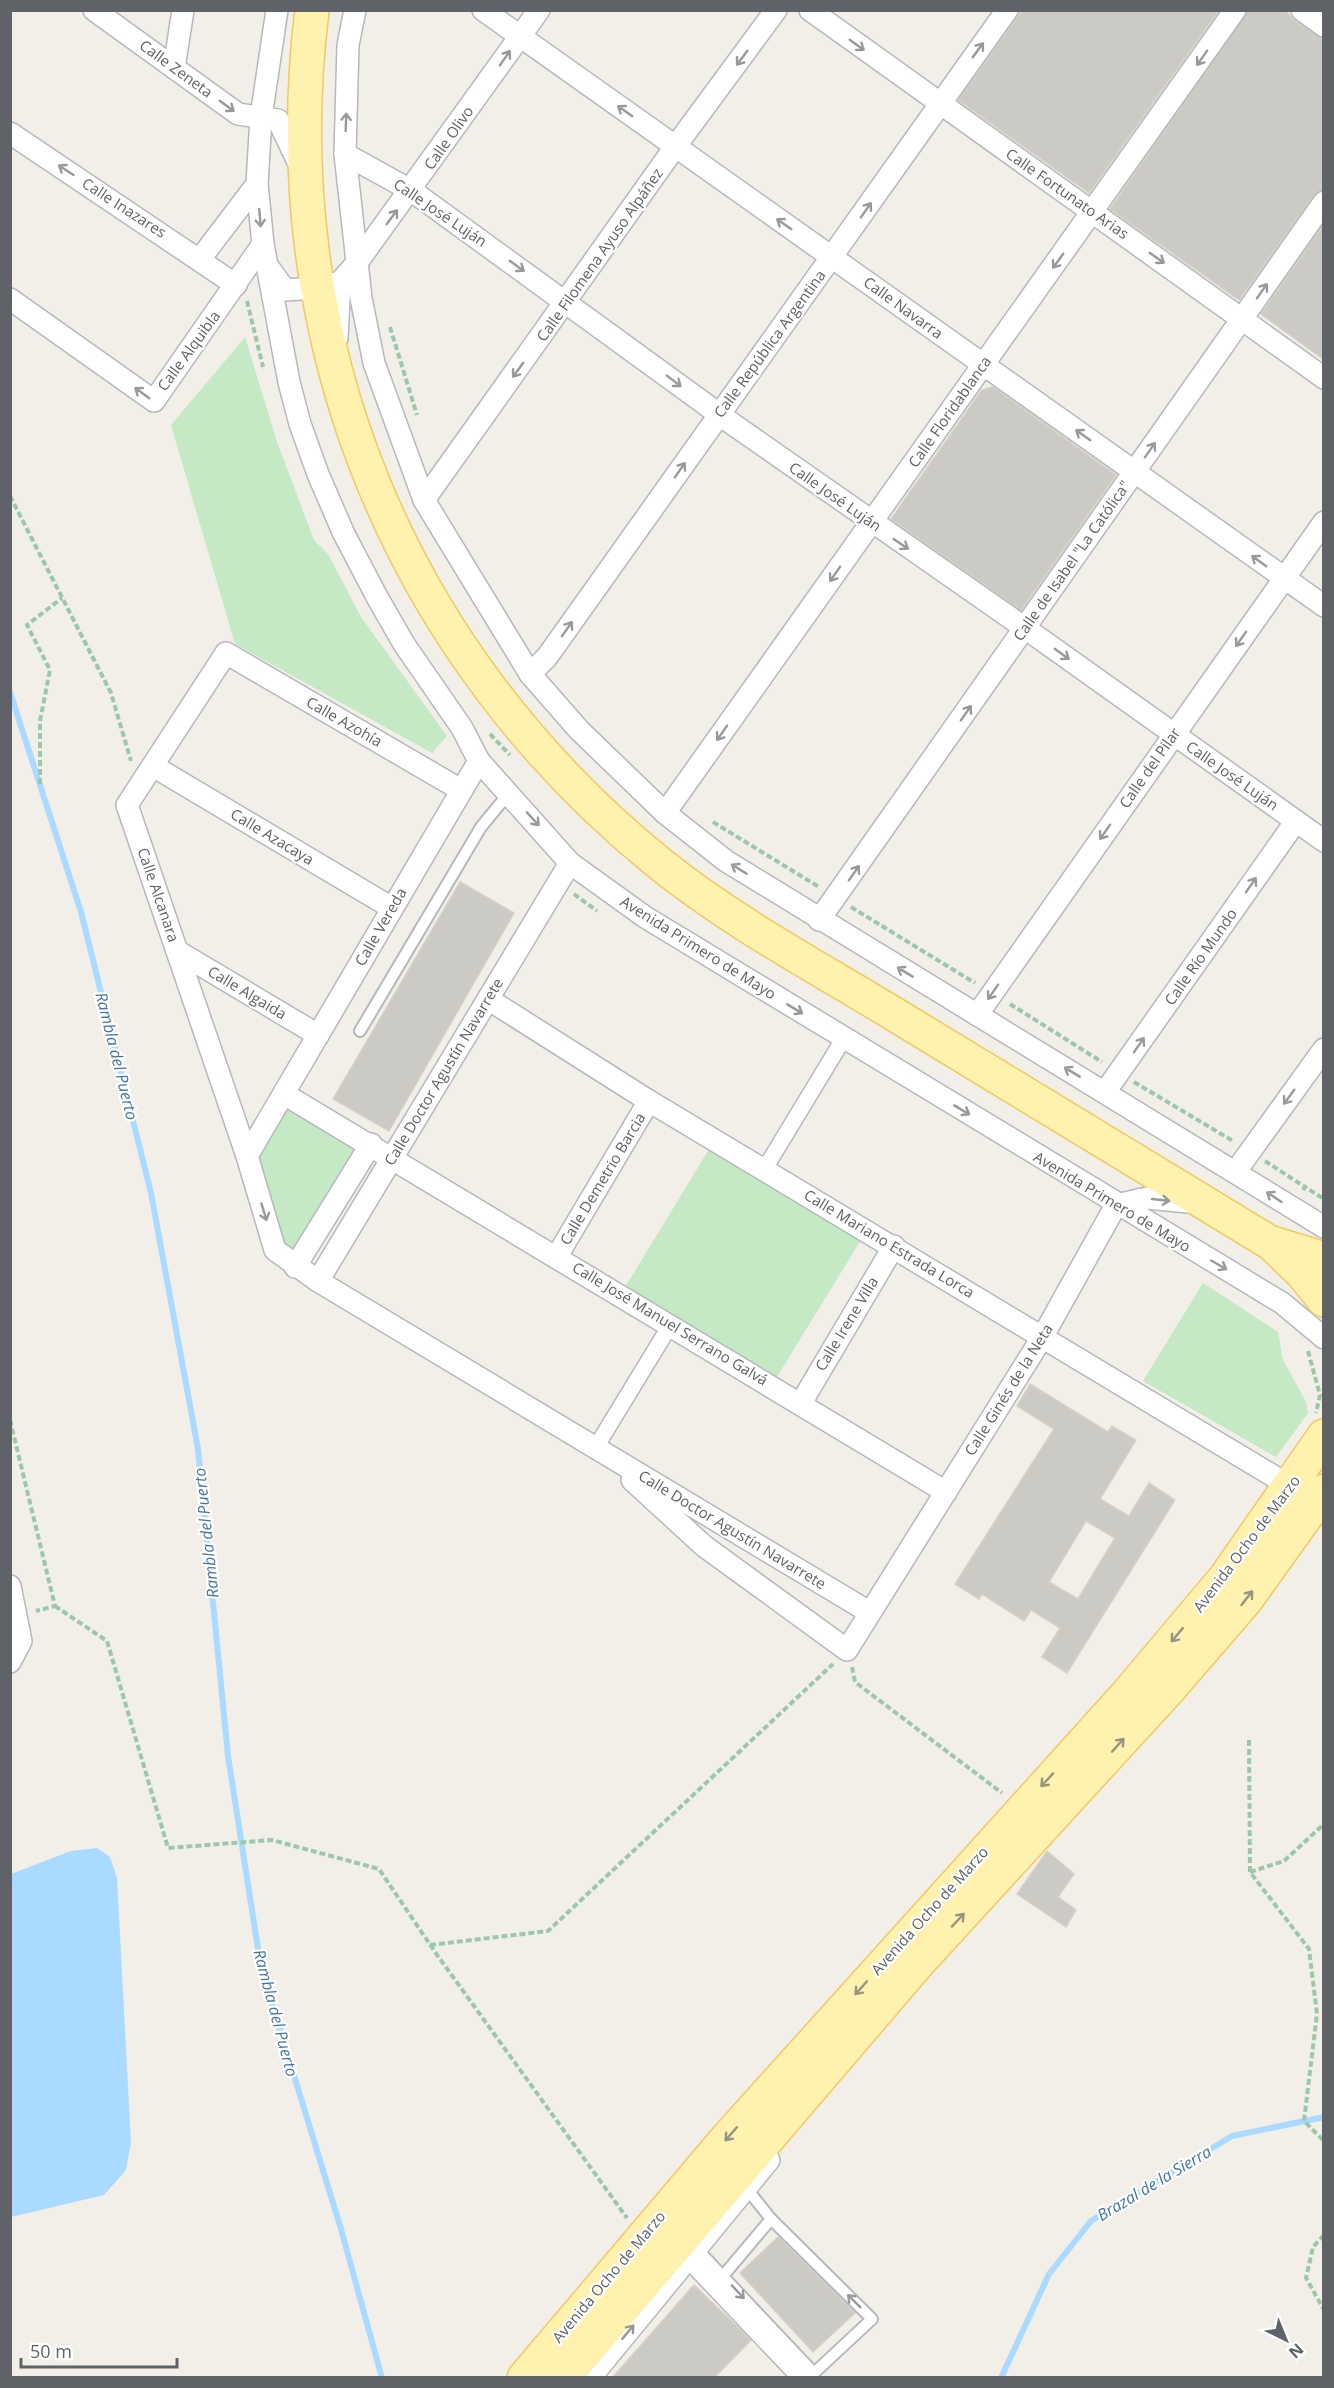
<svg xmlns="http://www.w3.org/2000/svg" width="1334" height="2388" font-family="'Open Sans',sans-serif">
	<rect width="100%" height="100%" fill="#f1efe8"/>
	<g fill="#c5e8c5">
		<polygon points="245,337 277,442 314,540 328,554 361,617 447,736 432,753 235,644 171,425"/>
		<polygon points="284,1094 371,1144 295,1267 275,1250 247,1156"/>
		<polygon points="714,1141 867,1230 772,1385 621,1294"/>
		<polygon points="1203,1283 1278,1332 1283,1360 1306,1402 1308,1413 1276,1457 1143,1381"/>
	</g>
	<polygon fill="#aadaff" points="97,1848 110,1857 117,1878 131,2143 126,2170 104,2195 11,2217 11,1874 71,1851"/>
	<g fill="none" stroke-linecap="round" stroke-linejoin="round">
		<g stroke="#aadaff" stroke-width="6">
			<polyline points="10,692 81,912 151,1193 198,1449 228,1756 261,1968 341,2229 382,2378"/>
			<polyline points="1001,2378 1049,2274 1091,2221 1232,2136 1324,2117"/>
		</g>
	</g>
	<g fill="#cccac5" stroke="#d6d1c6" stroke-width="1.5" fill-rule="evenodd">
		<polygon points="1022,10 1219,10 1089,193 958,100"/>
		<polygon points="1248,10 1285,10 1294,20 1323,39 1323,190 1314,195 1239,300 1110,209"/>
		<polygon points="1323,225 1323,359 1261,314"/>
		<polygon points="993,387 1116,475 1021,610 891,519 982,390"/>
		<polygon points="460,882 514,913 389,1131 333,1099"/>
		<path d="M1030,1384l78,48 4,-6 24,14 -36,59 29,17 20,-33 26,17 -108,173 -25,-16 18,-29 -29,-18 -7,11 -42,-27 -3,5 -24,-15 99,-155 -37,-23zM1086,1521l29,17 -37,61 -29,-17z"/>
		<polygon points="1047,1851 1074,1874 1058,1897 1076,1910 1066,1927 1017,1894"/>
		<polygon points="778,2237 855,2313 813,2352 740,2273"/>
		<polygon points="694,2285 751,2340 714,2378 612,2378"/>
	</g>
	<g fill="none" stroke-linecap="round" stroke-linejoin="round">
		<g stroke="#b5b8bc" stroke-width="14">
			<g id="service">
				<polyline points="360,1031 481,827 509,793"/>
				<polyline points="698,2250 814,2373 872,2319 771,2219 747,2189"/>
				<polyline points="723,2276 771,2219"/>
			</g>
		</g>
		<g stroke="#b5b8bc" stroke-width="18">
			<g id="pedestrian">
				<polyline points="764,1170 844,1038"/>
				<polyline points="596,1447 671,1324"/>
			</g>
		</g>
		<g stroke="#b5b8bc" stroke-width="24">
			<g id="minor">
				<polyline points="94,10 238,114 278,120 301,168"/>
				<polyline points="277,10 261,117 257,184 263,244 289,382 300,424 318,474 343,532 377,597 404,644 462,728 479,761 570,863 645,917 1282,1303 1324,1338"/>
				<polyline points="355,10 348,45 345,154 361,298 374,363 424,500 530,674 579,730 665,813 726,861 1324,1227"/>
				<polyline points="483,10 1324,606"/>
				<polyline points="810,10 1324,378"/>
				<polyline points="1302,10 1324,26"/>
				<polyline points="174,68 183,10"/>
				<polyline points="10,133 236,285"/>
				<polyline points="345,154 412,191 734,425 1025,628 1324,841"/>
				<polyline points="200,259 257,184"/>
				<polyline points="269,268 285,290 317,288 340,282 356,264 539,10"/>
				<polyline points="10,299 154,401 263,244"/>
				<polyline points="337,338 340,282"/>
				<polyline points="424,500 675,147 776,10"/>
				<polyline points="530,674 547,657 1007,10"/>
				<polyline points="153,766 392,908"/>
				<polyline points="461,790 226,653 127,805 247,1156 275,1250 318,1281 869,1612"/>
				<polyline points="665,813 1235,10"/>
				<polyline points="819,920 1324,202"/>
				<polyline points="177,951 318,1035"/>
				<polyline points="488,999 649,1101 1290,1486"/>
				<polyline points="977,1015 1324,522"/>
				<polyline points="1105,1092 1296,821"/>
				<polyline points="284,1094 946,1492"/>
				<polyline points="247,1156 479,761"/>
				<polyline points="1236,1171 1324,1049"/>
				<polyline points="557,1256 649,1101"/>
				<polyline points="295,1267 371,1144"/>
				<polyline points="318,1281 570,863"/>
				<polyline points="801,1403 894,1246"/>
				<polyline points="632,1480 704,1546 847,1650 1043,1336 1116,1205 1147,1198 1198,1203"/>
				<polyline points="10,1586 21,1641 10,1662"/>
				<polyline points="690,2258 804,2378"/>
				<polyline points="590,2378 769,2160"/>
			</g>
		</g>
		<g stroke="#f2c960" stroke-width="36">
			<g id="primary">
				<path d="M312,10c-41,332 88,643 347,853 72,58 156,103 235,151 125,76 250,152 375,228l55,17"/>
				<polyline points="1275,1247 1302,1273 1324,1300"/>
				<polyline points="524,2378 729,2136 1129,1692 1225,1578 1324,1436"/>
				<polyline points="563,2378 918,1963 1170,1688 1246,1600 1324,1491"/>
			</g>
		</g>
		<g stroke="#9cc7a9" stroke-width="4" stroke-dasharray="6 3" stroke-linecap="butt">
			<polyline points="247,301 263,367"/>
			<polyline points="390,327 417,415"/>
			<polyline points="10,496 111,693 131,761"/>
			<polyline points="490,734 510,755"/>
			<polyline points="40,784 40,721 50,670 27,625 62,598"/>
			<polyline points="713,822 819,887"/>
			<polyline points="574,894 597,911"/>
			<polyline points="851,907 975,983"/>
			<polyline points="1010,1004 1102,1062"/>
			<polyline points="1134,1082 1233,1141"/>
			<polyline points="1265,1161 1305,1187"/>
			<polyline points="1303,1190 1305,1187 1324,1199"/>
			<polyline points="1308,1351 1320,1395 1316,1413"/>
			<polyline points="10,1420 55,1606 36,1611"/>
			<polyline points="55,1606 107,1641 168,1848 272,1840 379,1869 435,1952 627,2218"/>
			<polyline points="852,1667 855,1682 1002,1793"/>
			<polyline points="1249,1740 1250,1872 1309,1949 1317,2014 1304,2121 1324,2141"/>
			<polyline points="1250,1872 1284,1861 1324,1824"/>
			<polyline points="430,1945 548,1931 833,1664"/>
			<polyline points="1324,2235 1313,2247 1306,2278 1324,2310"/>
		</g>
		<use href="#service" stroke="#fff" stroke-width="10"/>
		<use href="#pedestrian" stroke="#fff" stroke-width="15"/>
		<use href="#minor" stroke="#fff" stroke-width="21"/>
		<use href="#primary" stroke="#fff2af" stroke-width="33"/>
	</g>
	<defs><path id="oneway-shaft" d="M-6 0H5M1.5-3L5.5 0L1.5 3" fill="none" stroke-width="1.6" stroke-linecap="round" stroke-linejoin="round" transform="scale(1.5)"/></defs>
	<g stroke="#979a9d">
		<use href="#oneway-shaft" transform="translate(857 45) rotate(36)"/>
		<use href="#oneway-shaft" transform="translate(978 50) rotate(-54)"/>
		<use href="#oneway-shaft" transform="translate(505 58) rotate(-55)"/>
		<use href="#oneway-shaft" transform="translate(742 58) rotate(127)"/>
		<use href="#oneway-shaft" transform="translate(1202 58) rotate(125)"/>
		<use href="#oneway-shaft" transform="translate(227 106) rotate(36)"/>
		<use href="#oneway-shaft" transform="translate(625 111) rotate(-145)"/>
		<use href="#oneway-shaft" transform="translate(346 122) rotate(-88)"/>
		<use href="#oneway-shaft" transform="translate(66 170) rotate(-147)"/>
		<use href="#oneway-shaft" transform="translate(866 210) rotate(-55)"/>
		<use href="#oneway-shaft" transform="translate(392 217) rotate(-53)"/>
		<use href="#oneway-shaft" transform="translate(260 218) rotate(85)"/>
		<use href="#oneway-shaft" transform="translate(784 224) rotate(-145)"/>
		<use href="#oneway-shaft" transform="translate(1157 258) rotate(35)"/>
		<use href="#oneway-shaft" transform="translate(1058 261) rotate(126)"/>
		<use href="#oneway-shaft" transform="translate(517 266) rotate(36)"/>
		<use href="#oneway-shaft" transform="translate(1262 291) rotate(-55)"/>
		<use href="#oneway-shaft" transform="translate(518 370) rotate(126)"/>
		<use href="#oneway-shaft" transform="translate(674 381) rotate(37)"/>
		<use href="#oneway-shaft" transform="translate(142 393) rotate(-144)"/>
		<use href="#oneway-shaft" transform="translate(1083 435) rotate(-145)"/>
		<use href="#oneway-shaft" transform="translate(1150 450) rotate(-55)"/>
		<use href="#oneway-shaft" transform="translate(680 470) rotate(-55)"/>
		<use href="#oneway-shaft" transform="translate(901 544) rotate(34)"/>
		<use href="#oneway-shaft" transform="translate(1259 561) rotate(-144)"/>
		<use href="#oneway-shaft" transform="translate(835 574) rotate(125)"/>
		<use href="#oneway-shaft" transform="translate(567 629) rotate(-55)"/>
		<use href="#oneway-shaft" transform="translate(1241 639) rotate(125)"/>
		<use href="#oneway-shaft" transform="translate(1062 654) rotate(36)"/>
		<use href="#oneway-shaft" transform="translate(966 713) rotate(-55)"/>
		<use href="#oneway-shaft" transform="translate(722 733) rotate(125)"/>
		<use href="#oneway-shaft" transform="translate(533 819) rotate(47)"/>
		<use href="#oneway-shaft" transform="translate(1105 832) rotate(125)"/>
		<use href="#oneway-shaft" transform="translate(739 869) rotate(-148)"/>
		<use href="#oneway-shaft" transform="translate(854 873) rotate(-55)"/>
		<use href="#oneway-shaft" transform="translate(1251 885) rotate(-55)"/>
		<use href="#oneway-shaft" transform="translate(905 972) rotate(-149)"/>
		<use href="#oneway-shaft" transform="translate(993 992) rotate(125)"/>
		<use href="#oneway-shaft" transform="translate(795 1009) rotate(31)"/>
		<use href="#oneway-shaft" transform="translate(1139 1045) rotate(-55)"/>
		<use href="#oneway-shaft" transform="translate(1072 1072) rotate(-149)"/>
		<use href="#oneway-shaft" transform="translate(1289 1097) rotate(126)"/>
		<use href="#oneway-shaft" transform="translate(962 1110) rotate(31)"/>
		<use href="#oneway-shaft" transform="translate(1274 1197) rotate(-146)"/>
		<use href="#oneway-shaft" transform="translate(1161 1200) rotate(6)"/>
		<use href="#oneway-shaft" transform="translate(264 1212) rotate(73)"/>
		<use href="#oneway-shaft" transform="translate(1219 1265) rotate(30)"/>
		<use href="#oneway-shaft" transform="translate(738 2292) rotate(47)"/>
		<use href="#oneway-shaft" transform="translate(854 2301) rotate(-135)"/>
		<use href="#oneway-shaft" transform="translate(628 2332) rotate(-50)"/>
	</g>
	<g stroke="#979581">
		<use href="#oneway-shaft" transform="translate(1247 1598) rotate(-52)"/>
		<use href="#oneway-shaft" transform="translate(1177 1635) rotate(130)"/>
		<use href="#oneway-shaft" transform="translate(1118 1745) rotate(-48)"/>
		<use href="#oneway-shaft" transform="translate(1047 1780) rotate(133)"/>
		<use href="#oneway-shaft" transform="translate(958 1920) rotate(-47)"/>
		<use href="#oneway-shaft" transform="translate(861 1988) rotate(132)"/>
		<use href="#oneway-shaft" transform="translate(731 2134) rotate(131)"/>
	</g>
	<g text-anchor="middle" stroke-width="4.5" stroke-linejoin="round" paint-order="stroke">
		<g font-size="15" fill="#5f6368" stroke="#fff">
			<text transform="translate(176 69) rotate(36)" y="5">Calle Zeneta</text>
			<text transform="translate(449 138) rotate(-55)" y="5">Calle Olivo</text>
			<text transform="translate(1067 194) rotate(35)" y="5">Calle Fortunato Arias</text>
			<text transform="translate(124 208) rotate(33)" y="5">Calle Inazares</text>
			<text transform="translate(440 213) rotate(34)" y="5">Calle José Luján</text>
			<text transform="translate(600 255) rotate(-55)" y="5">Calle Filomena Ayuso Alpáñez</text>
			<text transform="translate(903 308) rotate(36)" y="5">Calle Navarra</text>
			<text transform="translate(770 344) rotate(-54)" y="5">Calle República Argentina</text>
			<text transform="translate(189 351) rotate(-54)" y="5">Calle Alquibla</text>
			<text transform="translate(950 412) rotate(-55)" y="5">Calle Floridablanca</text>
			<text transform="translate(835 497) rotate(35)" y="5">Calle José Luján</text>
			<text transform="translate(1072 561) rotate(-55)" y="5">Calle de Isabel "La Católica"</text>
			<text transform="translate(344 722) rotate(30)" y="5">Calle Azohía</text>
			<text transform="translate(1150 768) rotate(-55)" y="5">Calle del Pilar</text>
			<text transform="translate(1232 776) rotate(35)" y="5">Calle José Luján</text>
			<text transform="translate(272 837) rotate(31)" y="5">Calle Azacaya</text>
			<text transform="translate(158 895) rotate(71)" y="5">Calle Alcanara</text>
			<text transform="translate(381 927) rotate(-60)" y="5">Calle Vereda</text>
			<text transform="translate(698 948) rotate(32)" y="5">Avenida Primero de Mayo</text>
			<text transform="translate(1201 957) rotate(-55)" y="5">Calle Río Mundo</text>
			<text transform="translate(247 993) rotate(31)" y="5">Calle Algaida</text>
			<text transform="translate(444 1072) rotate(-59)" y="5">Calle Doctor Agustín Navarrete</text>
			<text transform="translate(603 1179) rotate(-59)" y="5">Calle Demetrio Barcia</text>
			<text transform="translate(1112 1202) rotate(31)" y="5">Avenida Primero de Mayo</text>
			<text transform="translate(889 1244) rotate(31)" y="5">Calle Mariano Estrada Lorca</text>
			<text transform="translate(670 1324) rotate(31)" y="5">Calle José Manuel Serrano Galvá</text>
			<text transform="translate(847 1324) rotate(-59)" y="5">Calle Irene Villa</text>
			<text transform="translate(1009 1390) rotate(-58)" y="5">Calle Ginés de la Neta</text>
			<text transform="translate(732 1530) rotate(31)" y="5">Calle Doctor Agustín Navarrete</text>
			<text transform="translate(1247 1544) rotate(-53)" y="5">Avenida Ocho de Marzo</text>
			<text transform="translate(930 1911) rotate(-48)" y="5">Avenida Ocho de Marzo</text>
			<text transform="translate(609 2277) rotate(-50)" y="5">Avenida Ocho de Marzo</text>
		</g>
		<g font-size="16" font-style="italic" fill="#4174aa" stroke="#fff">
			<text transform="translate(117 1056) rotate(76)" y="6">Rambla del Puerto</text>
			<text transform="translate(206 1533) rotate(-96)" y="6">Rambla del Puerto</text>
			<text transform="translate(276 2013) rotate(75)" y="6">Rambla del Puerto</text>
			<text transform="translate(1154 2183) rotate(-31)" y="6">Brazal de la Sierra</text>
		</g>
	</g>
	<rect width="1334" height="2388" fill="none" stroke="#5f6368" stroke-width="24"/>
	<g transform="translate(1286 2340) rotate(137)" stroke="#ffffff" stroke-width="4.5" paint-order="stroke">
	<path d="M0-4.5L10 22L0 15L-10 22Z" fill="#5f6368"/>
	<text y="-9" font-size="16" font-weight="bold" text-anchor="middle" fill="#5f6368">N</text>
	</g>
	<path d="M21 2358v9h156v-9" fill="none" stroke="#5f6368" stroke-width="3"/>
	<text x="30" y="2358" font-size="18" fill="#5f6368" stroke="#ffffff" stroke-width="4.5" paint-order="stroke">50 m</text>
</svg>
